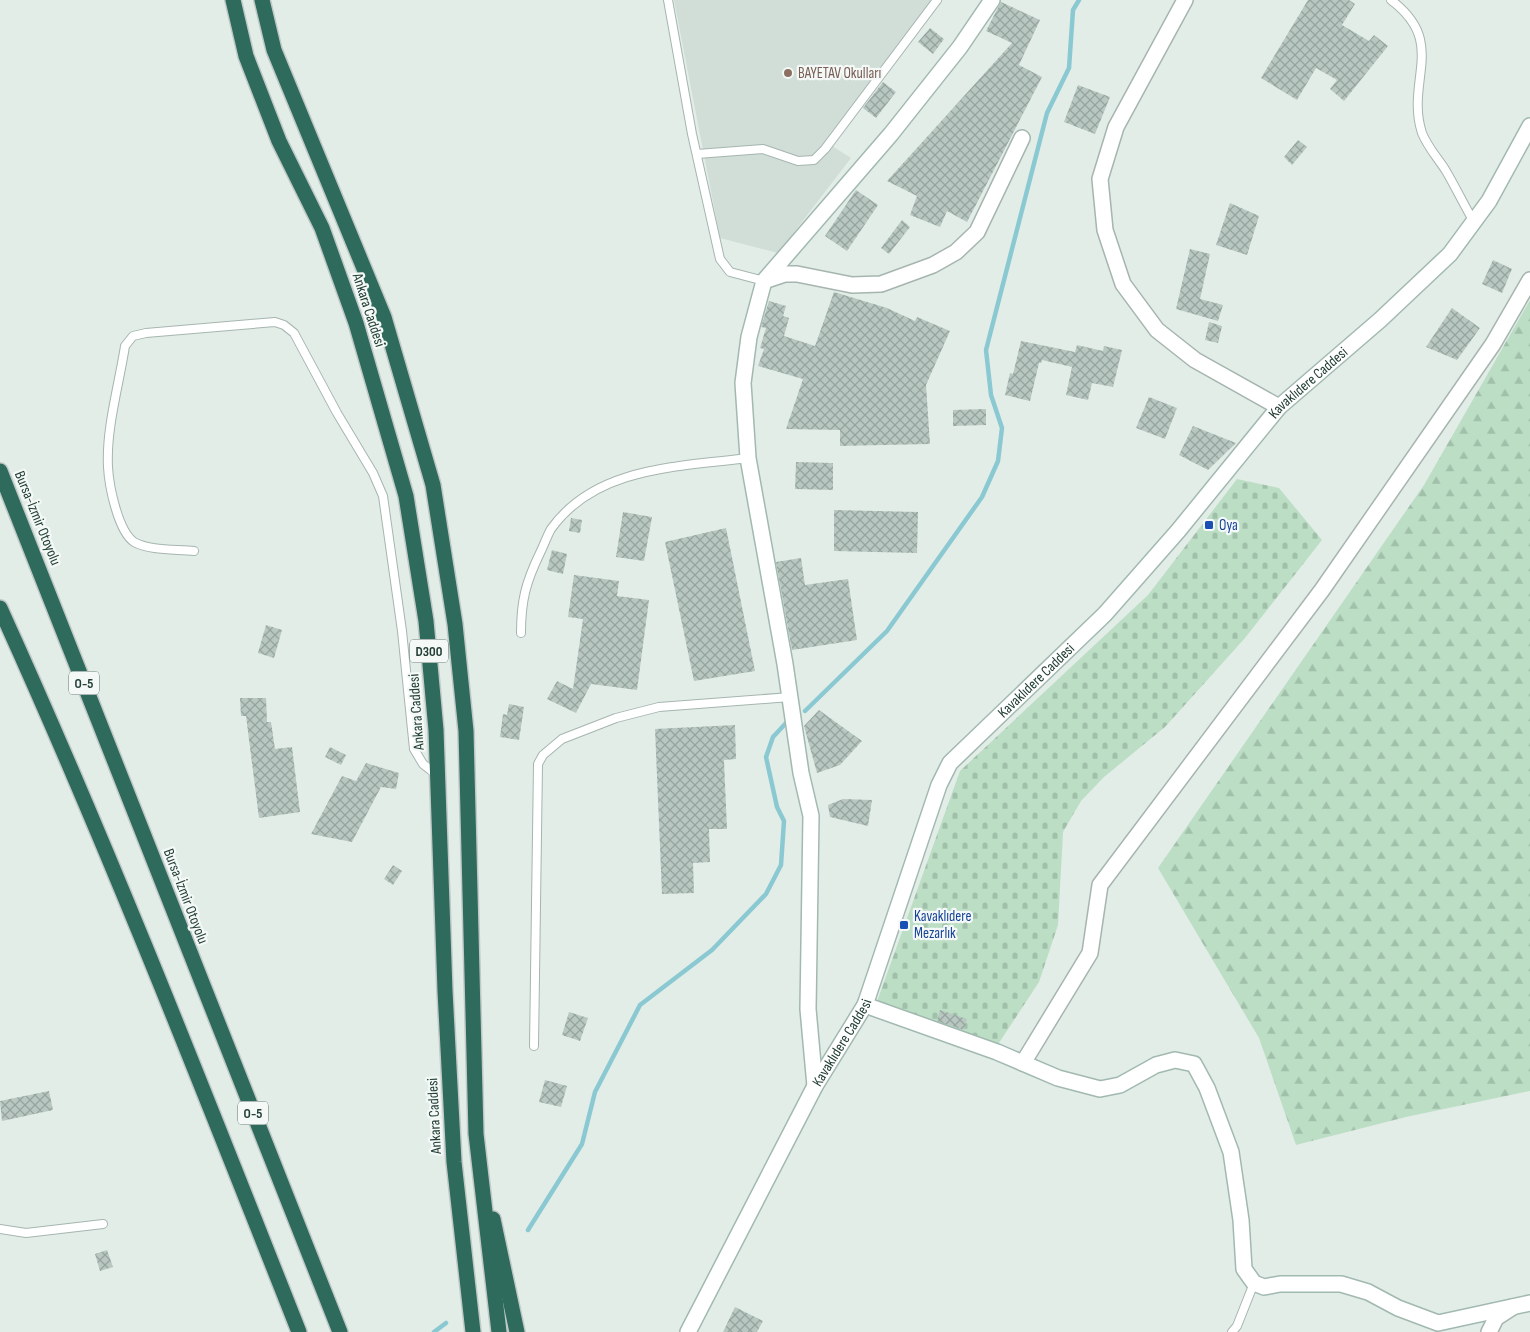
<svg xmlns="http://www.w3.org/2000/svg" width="1530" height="1332" font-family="'Sofia Sans Condensed',sans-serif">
	<defs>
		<pattern id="forest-firs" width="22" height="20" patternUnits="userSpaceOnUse" patternTransform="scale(1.25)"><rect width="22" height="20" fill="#bcdec5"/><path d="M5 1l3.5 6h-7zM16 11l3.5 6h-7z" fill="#a1c0aa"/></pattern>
		<pattern id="cemetery-stones" width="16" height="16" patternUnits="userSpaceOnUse" patternTransform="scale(1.25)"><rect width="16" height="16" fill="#bcdec5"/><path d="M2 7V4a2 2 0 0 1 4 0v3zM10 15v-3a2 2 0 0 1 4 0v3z" fill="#a1c0aa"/></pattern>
		<pattern id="building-cross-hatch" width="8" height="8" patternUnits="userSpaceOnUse" patternTransform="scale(1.25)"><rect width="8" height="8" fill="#b8c8c1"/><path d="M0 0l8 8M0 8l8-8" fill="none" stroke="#95a49e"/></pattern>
	</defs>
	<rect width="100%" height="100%" fill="#e3ede8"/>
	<polygon fill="#d1ddd7" points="674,0 943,0 832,146 851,158 778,253 720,238"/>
	<polygon fill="url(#forest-firs)" points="1530,300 1530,1091 1406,1117 1296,1145 1259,1038 1158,868 1424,485"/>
	<polygon fill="url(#cemetery-stones)" points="1237,479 1279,488 1322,540 1245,638 1165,727 1104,777 1081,801 1063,832 1058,925 1039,982 997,1046 875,1007 960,771 1148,595"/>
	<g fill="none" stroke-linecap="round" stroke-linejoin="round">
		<g stroke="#8bc9d2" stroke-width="4.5">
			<polyline points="805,711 887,631 982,497 998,461 1002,428 991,395 986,350 1047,113 1069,68 1073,10 1079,0"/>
			<polyline points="528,1230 582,1144 595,1092 640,1005 712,950 766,894 781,865 784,821 777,807 766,757 773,737 786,723"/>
			<polyline points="434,1332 446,1323"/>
		</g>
	</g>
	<g fill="url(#building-cross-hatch)">
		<polygon points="1308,0 1349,0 1355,4 1342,25 1369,41 1374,35 1388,46 1344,101 1330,89 1337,80 1316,68 1297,100 1261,78"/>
		<polygon points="1001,2 1040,20 1019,65 1042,77 967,222 947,211 940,227 910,215 917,196 887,181 1012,43 986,31"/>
		<polygon points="930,28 944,39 933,54 918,42"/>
		<polygon points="883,82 896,92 876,118 863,108"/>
		<polygon points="1078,85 1110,97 1095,134 1064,122"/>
		<polygon points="1298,140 1307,147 1292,165 1284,157"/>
		<polygon points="856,190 878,205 847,251 825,236"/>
		<polygon points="1230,203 1259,216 1247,255 1216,245"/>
		<polygon points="902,220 910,227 889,254 881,248"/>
		<polygon points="1190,249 1210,254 1200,299 1223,305 1218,321 1176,309"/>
		<polygon points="1493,260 1512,269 1502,293 1482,284"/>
		<polygon points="834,292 887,308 915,321 917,317 950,331 926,385 930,444 840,446 840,430 786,429 803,379 758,366 764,349 760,348 766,328 761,327 769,301 786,306 783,316 789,318 784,336 815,346"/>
		<polygon points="1452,308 1480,328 1457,360 1426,347"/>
		<polygon points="1209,322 1222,326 1218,343 1205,340"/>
		<polygon points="1021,341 1075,352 1077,345 1103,351 1104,346 1122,350 1113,387 1092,383 1088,400 1066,395 1072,367 1042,360 1041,363 1039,363 1030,401 1005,395 1010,373 1013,374"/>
		<polygon points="1149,397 1177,408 1165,439 1136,428"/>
		<polygon points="986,409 986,425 953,426 953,410"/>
		<polygon points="1193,426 1236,443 1208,470 1179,455"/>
		<polygon points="796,462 833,463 833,490 795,489"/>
		<polygon points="834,510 918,512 917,553 834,551"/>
		<polygon points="623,512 652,517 644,561 616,557"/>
		<polygon points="571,518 582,520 580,533 569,531"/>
		<polygon points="726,528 755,671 694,681 665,542"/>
		<polygon points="552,550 567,554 563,574 547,570"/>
		<polygon points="801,558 805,585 848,579 857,640 792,650 776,562"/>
		<polygon points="574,575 619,581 617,596 649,600 637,690 591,684 576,713 547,699 557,681 573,689 583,619 568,617"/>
		<polygon points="266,625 282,630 274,658 258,653"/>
		<polygon points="240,698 266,698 267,722 271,722 275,749 292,747 300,812 259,818 246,716 241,716"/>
		<polygon points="509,704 524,707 519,740 500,737 503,714 507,715"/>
		<polygon points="819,710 862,741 840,765 817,773 804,726"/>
		<polygon points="735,725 736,759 724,760 727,829 709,829 710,862 693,863 694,893 662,894 655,729"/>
		<polygon points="330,747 346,755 341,765 325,757"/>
		<polygon points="366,763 399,773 396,789 381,787 352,842 311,834 342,776 356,781"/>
		<polygon points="843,799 872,800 868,826 830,817 828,805"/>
		<polygon points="393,865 402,871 393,885 384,879"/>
		<polygon points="940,1010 967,1019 964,1030 937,1021"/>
		<polygon points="569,1012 588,1018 580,1041 562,1035"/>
		<polygon points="545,1080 567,1086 561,1107 539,1102"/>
		<polygon points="49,1091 53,1110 2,1121 0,1101"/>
		<polygon points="107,1250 113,1267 100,1271 95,1254"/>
		<polygon points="735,1307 763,1321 757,1332 723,1332"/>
	</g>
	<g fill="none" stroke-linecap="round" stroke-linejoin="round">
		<g stroke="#a6b5af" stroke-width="10">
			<g id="lane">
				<polyline points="668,0 692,134 720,259 730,272 764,281"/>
				<path d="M1391,0c57,43 14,80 31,133 6,15 16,25 24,38 10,17 18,34 28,51"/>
				<polyline points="697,154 763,149 798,161 814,160 825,149 937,0"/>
				<path d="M194,551c-17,-2 -44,0 -60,-9 -16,-11 -25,-56 -26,-75 -2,-39 11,-82 17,-121l8,-10 13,-3 129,-11 9,3 10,8 43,80 36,60 10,23 19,135 12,118 9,15 14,11"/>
				<path d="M521,633c0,-33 5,-51 19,-80 4,-8 7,-17 11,-24 45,-63 129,-62 197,-71"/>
				<polyline points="534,1046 538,764 543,755 562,739 616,718 659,707 790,697"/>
				<polyline points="0,1229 26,1233 103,1224"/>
				<polyline points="1232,1332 1237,1326 1254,1283"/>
			</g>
		</g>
		<g stroke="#a6b5af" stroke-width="18">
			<g id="street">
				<polyline points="1185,0 1116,127 1100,179 1105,230 1123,284 1157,330 1195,360 1279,407"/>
				<polyline points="764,281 785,274 797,274 852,285 881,284 933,265 956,252 977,232 1022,138"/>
				<polyline points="1023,1063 1090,953 1100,885 1322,590 1493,344 1530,280"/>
				<polyline points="1489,1332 1496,1318 1513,1307"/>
			</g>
		</g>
		<g stroke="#a1b9b0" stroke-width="18">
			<g id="secondary">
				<polyline points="865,1005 997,1052 1058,1078 1100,1089 1120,1085 1156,1065 1175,1060 1194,1064 1207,1088 1231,1152 1241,1220 1244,1269 1254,1283 1264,1287 1280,1284 1341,1284 1368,1292 1398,1308 1438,1323 1530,1303"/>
				<polyline points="815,1086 808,1009 811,816 801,773 785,664 748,458 743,383 749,337 764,281 891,134 960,47 992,0"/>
				<path id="s1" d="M688,1332l127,-246 50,-81 74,-220 11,-22 155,-149 73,-83 101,-124 101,-87 70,-66 39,-53 41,-75"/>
			</g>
		</g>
		<g stroke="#c1c9c7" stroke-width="18">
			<g id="highway">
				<polyline points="233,0 246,56 279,141 322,228 356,323 406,496 426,621 436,730 445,991 454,1162 473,1332"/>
				<polyline points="262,0 274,50 384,317 433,485 455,624 466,731 476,1134 499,1332"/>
				<polyline points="0,471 340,1332"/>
				<path d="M0,608c108,238 203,481 299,724"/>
				<polyline points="493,1219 517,1332"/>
			</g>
		</g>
		<use href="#lane" stroke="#fff" stroke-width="8"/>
		<use href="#street" stroke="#fff" stroke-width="15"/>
		<use href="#secondary" stroke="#fff" stroke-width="15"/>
		<use href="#highway" stroke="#2e6b5d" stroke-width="15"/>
	</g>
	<circle fill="#8d6e63" stroke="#f4f9f7" stroke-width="2" cx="788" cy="73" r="5"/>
	<g fill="#1a4fb4" stroke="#f4f9f7" stroke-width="2">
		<rect x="1204" y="520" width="10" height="10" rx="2.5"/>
		<rect x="899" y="920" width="10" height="10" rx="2.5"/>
	</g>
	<g text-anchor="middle" stroke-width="4.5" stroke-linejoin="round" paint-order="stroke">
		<g fill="#f4f9f7" stroke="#627770" stroke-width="1">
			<rect x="410" y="639.5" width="38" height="23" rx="4"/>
			<rect x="69" y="671.5" width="30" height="23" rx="4"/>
			<rect x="238" y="1101.5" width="30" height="23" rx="4"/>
		</g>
		<g font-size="14" font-weight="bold" fill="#233f36">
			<text x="429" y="656">D300</text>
			<text x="84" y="688">O-5</text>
			<text x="253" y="1118">O-5</text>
		</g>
		<g font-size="15" fill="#785e54" stroke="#f4f9f7" text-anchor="start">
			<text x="798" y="78">BAYETAV Okulları</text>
		</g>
		<g font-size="15" fill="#233f36" stroke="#f4f9f7">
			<text transform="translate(369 310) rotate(72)" y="5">Ankara Caddesi</text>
			<text dy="5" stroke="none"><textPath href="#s1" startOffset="1152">Kavaklıdere Caddesi</textPath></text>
			<text transform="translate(38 518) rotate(68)" y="5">Bursa-İzmir Otoyolu</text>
			<text dy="5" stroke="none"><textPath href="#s1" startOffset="748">Kavaklıdere Caddesi</textPath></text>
			<text transform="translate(416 712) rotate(-94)" y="5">Ankara Caddesi</text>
			<text transform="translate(186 896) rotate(69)" y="5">Bursa-İzmir Otoyolu</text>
			<text dy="5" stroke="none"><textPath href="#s1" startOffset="328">Kavaklıdere Caddesi</textPath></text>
			<text transform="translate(434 1116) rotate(-93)" y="5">Ankara Caddesi</text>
		</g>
		<g font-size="15" fill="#164399" stroke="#f4f9f7" text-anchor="start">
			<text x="1219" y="530">Oya</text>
			<text x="914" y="921">Kavaklıdere<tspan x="914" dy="17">Mezarlık</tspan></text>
		</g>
	</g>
</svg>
